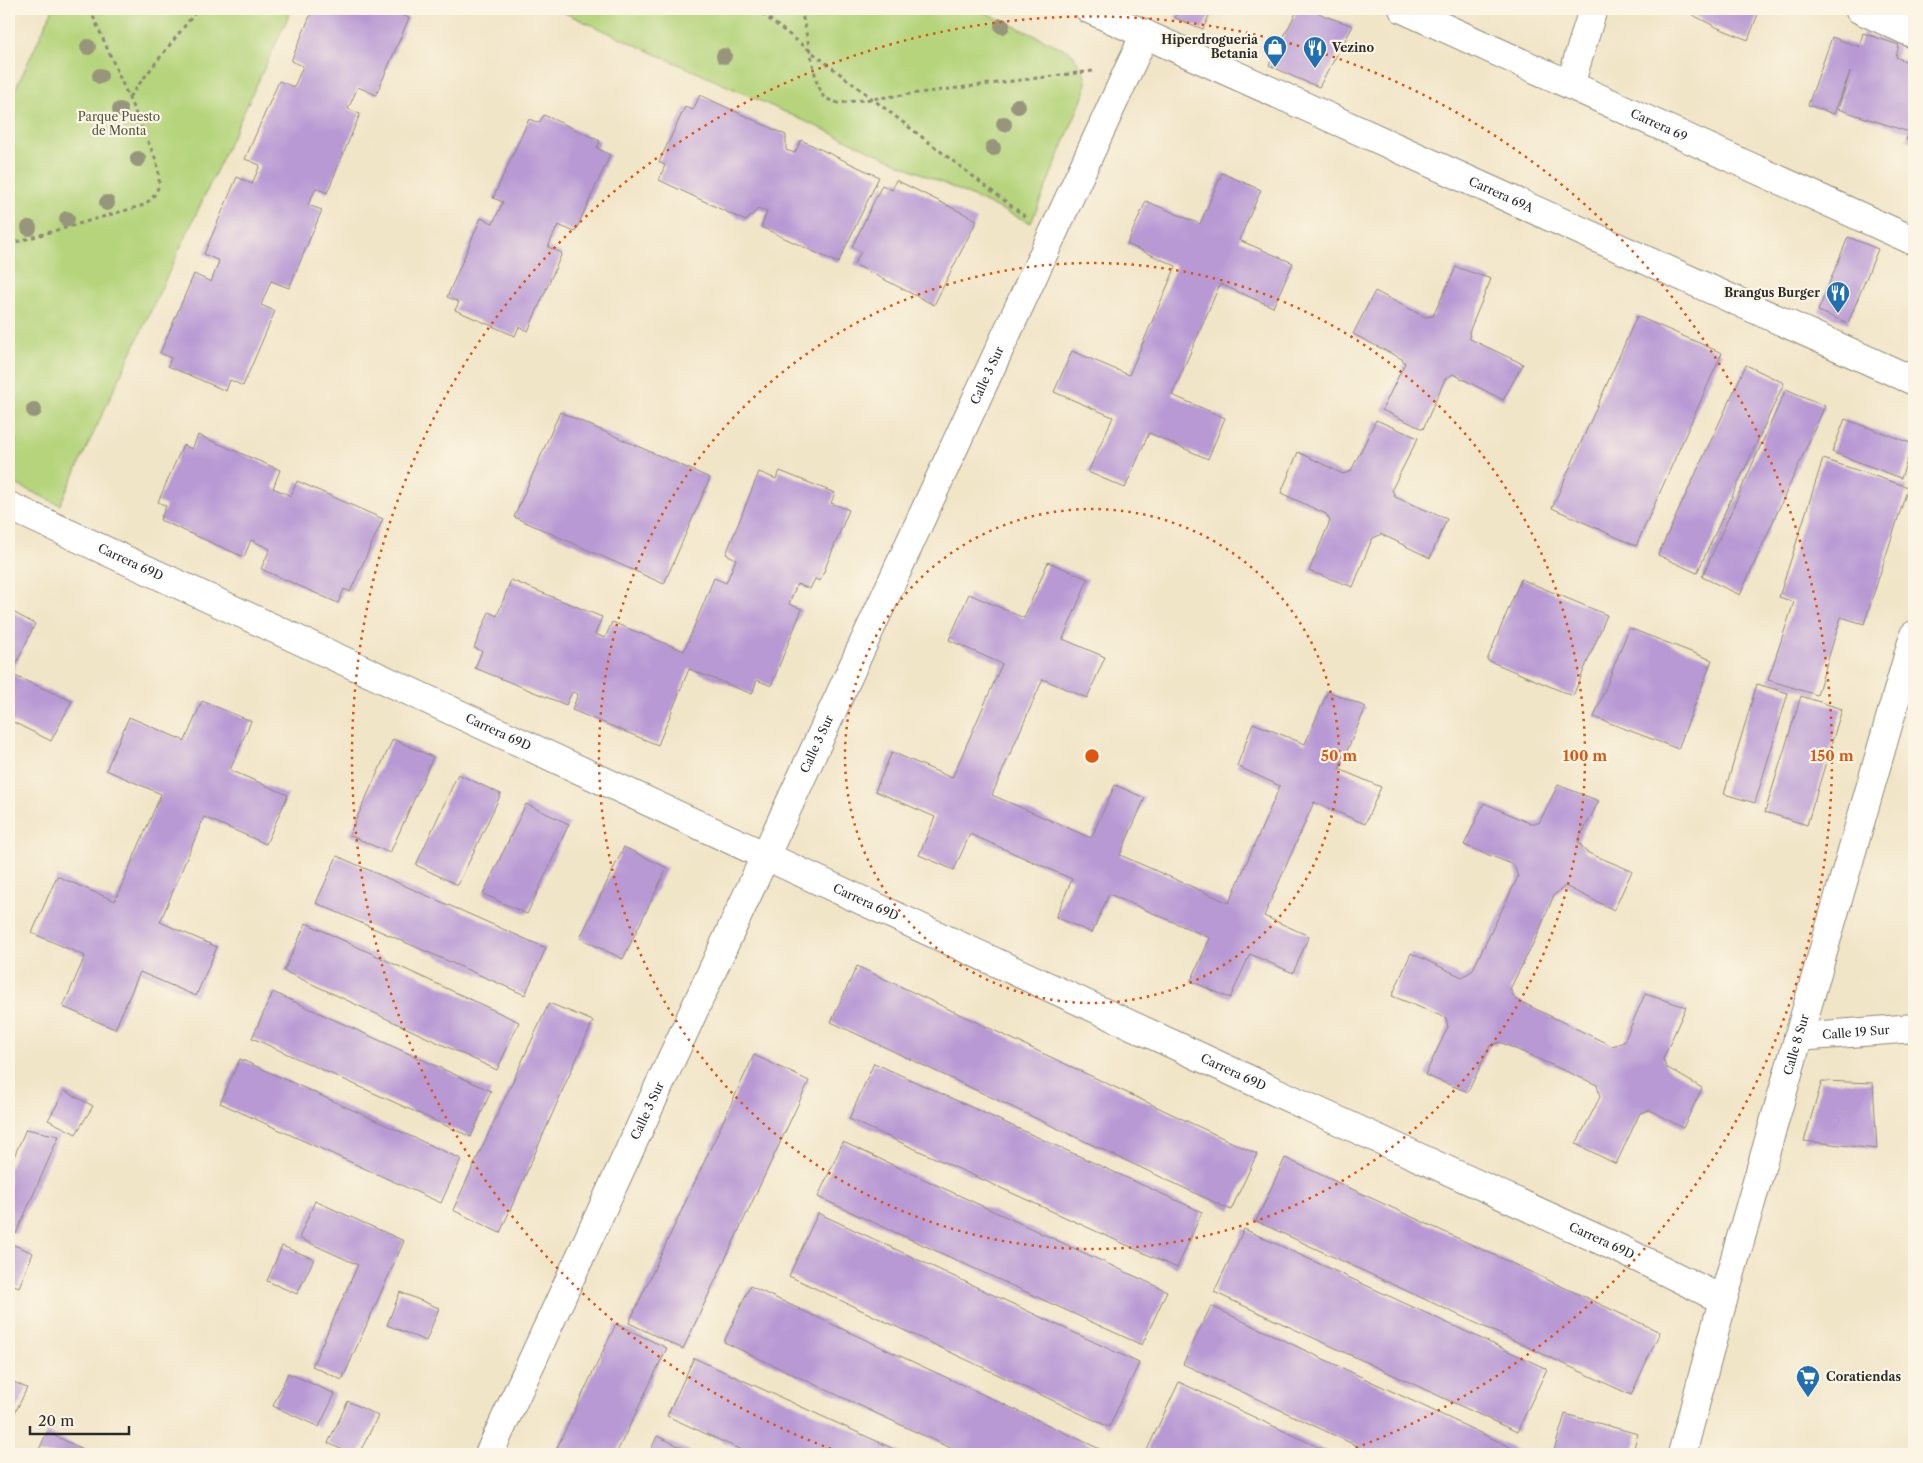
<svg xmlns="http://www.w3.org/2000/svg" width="1923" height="1463" font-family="'Libre Caslon Text',serif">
	<rect width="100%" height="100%" fill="#fcf5e5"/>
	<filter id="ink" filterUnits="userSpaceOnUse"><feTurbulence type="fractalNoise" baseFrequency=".02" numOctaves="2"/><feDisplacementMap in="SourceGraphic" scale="10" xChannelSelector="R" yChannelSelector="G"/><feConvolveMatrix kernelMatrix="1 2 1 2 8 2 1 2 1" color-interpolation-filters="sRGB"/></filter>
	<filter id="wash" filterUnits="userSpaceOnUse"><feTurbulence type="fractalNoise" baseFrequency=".0096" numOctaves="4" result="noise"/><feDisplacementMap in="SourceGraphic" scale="20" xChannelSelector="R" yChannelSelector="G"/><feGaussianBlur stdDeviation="1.12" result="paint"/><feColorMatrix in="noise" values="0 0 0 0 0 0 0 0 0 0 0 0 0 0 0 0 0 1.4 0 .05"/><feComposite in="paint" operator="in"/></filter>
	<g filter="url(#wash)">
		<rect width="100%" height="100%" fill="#f1e5c7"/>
		<g fill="#b5d47c" stroke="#708054">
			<polygon points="53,9 292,9 60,505 9,481 9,103"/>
			<polygon points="556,9 977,9 1071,52 1083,69 1086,80 1085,92 1031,223"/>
		</g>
		<g id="blocks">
			<g fill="#b899d4">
				<polygon points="313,9 396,9 395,12 409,18 376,95 358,87 348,109 360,114 327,193 316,188 308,205 322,210 289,288 271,281 261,305 275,311 243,386 230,380 226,391 168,366 171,358 160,353 194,274 211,282 215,272 219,261 204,254 237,177 252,184 260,165 245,159 279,81 294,87 303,66 291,61"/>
				<polygon points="1178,9 1212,9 1203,29 1175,18"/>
				<polygon points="1298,9 1311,9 1325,16 1353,26 1319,87 1294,77 1269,65"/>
				<polygon points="1693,9 1760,9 1748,40 1716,27 1691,14"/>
				<polygon points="1863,33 1899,45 1896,57 1914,65 1914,143 1906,140 1909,132 1838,109 1850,72 1834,114 1808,105 1832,37 1859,47"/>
				<polygon points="700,95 786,135 786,150 795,153 801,140 879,177 838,263 761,227 767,212 758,209 746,221 659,180 665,165 659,162 685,107 693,110"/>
				<polygon points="544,115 600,141 597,148 610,155 575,232 558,225 548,247 562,253 528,331 519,327 515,336 455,310 459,302 447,297 481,218 493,223 503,202 493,198 529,119 539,123"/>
				<polygon points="1222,173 1261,190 1239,240 1293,263 1273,307 1220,284 1172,395 1225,418 1208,459 1149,433 1125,488 1088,472 1113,417 1054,392 1072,351 1129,375 1176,266 1127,244 1146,201 1200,224"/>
				<polygon points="896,180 977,220 934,305 854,264 861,252 852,247 882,185 892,190"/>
				<polygon points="1848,237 1878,249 1848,323 1818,311"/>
				<polygon points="1456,267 1491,279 1469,332 1470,339 1523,364 1503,400 1453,374 1445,379 1423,429 1382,410 1405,363 1402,359 1353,334 1375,291 1425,317 1433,316"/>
				<polygon points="1637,316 1722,353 1636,546 1552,508"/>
				<polygon points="1746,365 1784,383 1697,573 1658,555"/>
				<polygon points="1786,389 1825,406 1740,595 1702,577"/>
				<polygon points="560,412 710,478 664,584 514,517"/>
				<polygon points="1845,419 1913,444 1901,478 1832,452"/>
				<polygon points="1376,420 1418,438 1392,489 1395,497 1447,519 1430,558 1381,534 1372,539 1353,587 1309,571 1330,521 1326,514 1281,493 1298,452 1343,474 1351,471"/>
				<polygon points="198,435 280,470 273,488 291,496 297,481 383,519 350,592 344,589 338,603 261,569 270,549 251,540 244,557 160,520 166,506 158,502 183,445 192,449"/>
				<polygon points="1823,459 1908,487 1864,624 1841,617 1817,695 1768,680 1794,602 1779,597"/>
				<polygon points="780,471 835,493 831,503 849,510 820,581 815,579 810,589 797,584 789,604 802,609 771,686 757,680 752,694 689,669 658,745 572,710 578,694 572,692 566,705 475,668 482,651 474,648 489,612 497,616 511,580 602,617 595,634 605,638 612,622 684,651 714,578 726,583 732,569 736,559 726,554 759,472 776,479"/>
				<polygon points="1048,562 1088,579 1063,639 1105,657 1087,698 1043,679 992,795 1091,838 1115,785 1145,798 1120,855 1229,903 1280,786 1237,766 1253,723 1305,744 1328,691 1366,707 1339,769 1381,787 1365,824 1314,802 1264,916 1309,936 1293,973 1250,954 1230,998 1191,981 1210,938 1109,894 1092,933 1056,917 1072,879 970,834 954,870 919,855 935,817 875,791 892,752 952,778 1002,664 949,640 969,594 1024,618"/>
				<polygon points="1521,579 1607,615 1573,696 1487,660"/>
				<polygon points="9,610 35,624 12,673 17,677 72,701 51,741 9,720"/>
				<polygon points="1629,628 1712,660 1678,749 1594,717"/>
				<polygon points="1757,684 1788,693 1755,803 1724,794"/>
				<polygon points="1801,696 1842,709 1807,825 1765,812"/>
				<polygon points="202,701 251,721 230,770 288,795 266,844 204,817 160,922 217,947 196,996 140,972 115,1029 63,1007 85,956 32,933 57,876 115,901 161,794 106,770 129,717 185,741"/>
				<polygon points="393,739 433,757 390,853 349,835"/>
				<polygon points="458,774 501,794 458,885 416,865"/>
				<polygon points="1558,785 1599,801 1578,841 1586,852 1632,871 1614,910 1565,886 1554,895 1537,936 1510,989 1515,999 1612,1046 1624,1042 1645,994 1686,1007 1663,1059 1666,1067 1702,1088 1683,1128 1650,1110 1640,1113 1616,1164 1576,1144 1600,1097 1597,1085 1500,1042 1490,1046 1468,1092 1425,1075 1448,1027 1446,1018 1392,996 1411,953 1462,977 1472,971 1518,877 1514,865 1464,845 1484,803 1529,823 1539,823"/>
				<polygon points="526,804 569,824 527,914 483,894"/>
				<polygon points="624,847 667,868 623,959 580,938"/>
				<polygon points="337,856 546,948 525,995 316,903"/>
				<polygon points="306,923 519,1022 497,1070 284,971"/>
				<polygon points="857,966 1257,1154 1231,1210 831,1022"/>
				<polygon points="273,992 491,1091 471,1137 252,1038"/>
				<polygon points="549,1003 593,1021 500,1233 453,1210"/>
				<polygon points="754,1055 809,1081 683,1349 629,1323"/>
				<polygon points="240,1059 461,1159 441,1203 220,1103"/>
				<polygon points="874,1063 1202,1212 1177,1268 849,1119"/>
				<polygon points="1822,1081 1873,1083 1877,1149 1804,1141"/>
				<polygon points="65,1091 93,1106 76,1134 48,1120"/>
				<polygon points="26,1129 59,1136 16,1234 9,1231 9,1168"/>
				<polygon points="843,1142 1167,1291 1142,1345 818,1197"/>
				<polygon points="1285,1158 1660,1332 1631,1395 1256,1221"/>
				<polygon points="315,1201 404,1241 342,1380 312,1366 358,1265 299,1238"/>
				<polygon points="818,1213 1139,1363 1109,1427 789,1276"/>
				<polygon points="1244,1229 1547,1369 1517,1432 1214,1292"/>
				<polygon points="9,1243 33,1253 19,1287 9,1283"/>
				<polygon points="282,1246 314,1259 297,1294 267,1281"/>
				<polygon points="750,1286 1102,1450 1100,1454 963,1454 724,1342"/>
				<polygon points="400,1292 439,1308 426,1341 387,1325"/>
				<polygon points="1211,1306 1525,1454 1374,1454 1183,1364"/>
				<polygon points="616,1324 667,1348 616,1454 554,1454"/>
				<polygon points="694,1358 905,1454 750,1454 667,1416"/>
				<polygon points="288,1373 335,1394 319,1427 273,1406"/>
				<polygon points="9,1380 27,1388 14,1415 9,1413"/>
				<polygon points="1179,1382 1333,1454 1151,1454 1146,1452"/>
				<polygon points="348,1401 378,1416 359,1454 351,1454 328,1443"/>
				<polygon points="1565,1414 1638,1434 1632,1454 1553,1454"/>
				<polygon points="47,1432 93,1454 37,1454"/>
				<polygon points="657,1436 696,1454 649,1454"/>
			</g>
		</g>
	</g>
	<g filter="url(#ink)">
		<use href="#blocks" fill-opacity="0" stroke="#8e8879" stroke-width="1"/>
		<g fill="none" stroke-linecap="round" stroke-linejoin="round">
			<g stroke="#8e8879" stroke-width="30">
				<g id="minor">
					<path id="s1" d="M1089,9l825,372"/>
					<path id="s2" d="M1403,9l511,232"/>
					<polyline points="1859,9 1914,34"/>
					<polyline points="1570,85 1593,9"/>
					<path id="s3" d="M9,506l1306,604 305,139 103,51"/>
					<path id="s4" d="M1798,1037l116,-9"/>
					<path id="s5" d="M489,1454l656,-1420"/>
					<path id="s6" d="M1682,1454l41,-154 191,-665"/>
				</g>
			</g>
			<g stroke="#8e8879" stroke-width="3" stroke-dasharray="4 4" stroke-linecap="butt">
				<polyline points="756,9 1027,218"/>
				<polyline points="801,9 817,83 824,98 838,103 1093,71"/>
				<polyline points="129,97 198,9"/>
				<path d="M9,244l135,-39c18,-14 17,-24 12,-45l-63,-144v-7"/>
				<polyline points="9,427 12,440 9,448"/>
			</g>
			<use href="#minor" stroke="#fff" stroke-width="28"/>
		</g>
		<g fill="#97967c">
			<circle cx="1002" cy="26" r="8"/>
			<circle cx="88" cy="47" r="8"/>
			<circle cx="724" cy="56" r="8"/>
			<circle cx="100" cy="76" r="8"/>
			<circle cx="1018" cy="106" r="8"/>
			<circle cx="120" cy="110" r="8"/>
			<circle cx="1004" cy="124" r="8"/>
			<circle cx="993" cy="148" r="8"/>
			<circle cx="138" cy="159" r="8"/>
			<circle cx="107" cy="203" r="8"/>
			<circle cx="67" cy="219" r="8"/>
			<circle cx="29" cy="228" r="8"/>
			<circle cx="34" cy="410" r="8"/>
		</g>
	</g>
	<g fill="none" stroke="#df570e" stroke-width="2.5" stroke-dasharray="2.5 5">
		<circle cx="1092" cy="756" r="247"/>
		<circle cx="1092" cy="756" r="493"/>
		<path d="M845 1454A740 740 0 1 1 1339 1454"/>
	</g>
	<defs>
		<g id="shop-pin" transform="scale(1.25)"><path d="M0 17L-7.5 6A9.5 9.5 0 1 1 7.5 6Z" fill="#1f6fb2" stroke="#fcf5e5"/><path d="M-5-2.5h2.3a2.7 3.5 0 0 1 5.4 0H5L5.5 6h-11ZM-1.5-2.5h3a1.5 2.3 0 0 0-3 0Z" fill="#fff"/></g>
		<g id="restaurant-pin" transform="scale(1.25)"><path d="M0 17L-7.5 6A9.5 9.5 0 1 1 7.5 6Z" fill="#1f6fb2" stroke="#fcf5e5"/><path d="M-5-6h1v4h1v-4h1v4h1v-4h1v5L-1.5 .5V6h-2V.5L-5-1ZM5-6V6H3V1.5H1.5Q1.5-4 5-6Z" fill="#fff"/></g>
		<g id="supermarket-pin" transform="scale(1.25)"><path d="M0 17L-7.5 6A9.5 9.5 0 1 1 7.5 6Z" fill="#1f6fb2" stroke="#fcf5e5"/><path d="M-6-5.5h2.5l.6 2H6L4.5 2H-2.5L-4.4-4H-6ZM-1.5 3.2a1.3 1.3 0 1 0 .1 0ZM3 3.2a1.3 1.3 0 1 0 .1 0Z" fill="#fff"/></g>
	</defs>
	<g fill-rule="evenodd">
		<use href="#shop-pin" x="1275" y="47"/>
		<use href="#restaurant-pin" x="1315" y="48"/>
		<use href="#restaurant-pin" x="1838" y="293"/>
		<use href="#supermarket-pin" x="1808" y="1377"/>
	</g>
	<g text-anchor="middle" stroke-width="4.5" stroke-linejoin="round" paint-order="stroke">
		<g font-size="12" font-weight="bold" fill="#2b2b2b" stroke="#fcf5e5" text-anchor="end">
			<text x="1258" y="44">Hiperdrogueria<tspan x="1258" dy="14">Betania</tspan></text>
			<text x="1332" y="52" text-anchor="start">Vezino</text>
			<text x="1820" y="297">Brangus Burger</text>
			<text x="1826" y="1381" text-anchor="start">Coratiendas</text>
		</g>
		<g font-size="12" fill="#4e553f" stroke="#fcf5e5">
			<text x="119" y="121">Parque Puesto<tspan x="119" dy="14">de Monta</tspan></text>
		</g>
		<g font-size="12" fill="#2b2b2b" stroke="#fcf5e5">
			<text dy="4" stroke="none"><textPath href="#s2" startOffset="281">Carrera 69</textPath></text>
			<text dy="4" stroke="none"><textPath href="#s1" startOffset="452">Carrera 69A</textPath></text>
			<text dy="4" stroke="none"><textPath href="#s5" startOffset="1188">Calle 3 Sur</textPath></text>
			<text dy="4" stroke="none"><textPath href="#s3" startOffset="134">Carrera 69D</textPath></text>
			<text dy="4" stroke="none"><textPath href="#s3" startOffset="539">Carrera 69D</textPath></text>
			<text dy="4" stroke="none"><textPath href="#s5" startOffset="782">Calle 3 Sur</textPath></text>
			<text dy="4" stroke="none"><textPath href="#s3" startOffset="944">Carrera 69D</textPath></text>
			<text dy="4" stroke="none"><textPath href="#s4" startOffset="58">Calle 19 Sur</textPath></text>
			<text dy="4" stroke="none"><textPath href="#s6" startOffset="425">Calle 8 Sur</textPath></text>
			<text dy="4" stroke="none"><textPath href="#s3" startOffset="1349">Carrera 69D</textPath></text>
			<text dy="4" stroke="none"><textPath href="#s5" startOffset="378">Calle 3 Sur</textPath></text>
			<text dy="4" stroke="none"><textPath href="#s3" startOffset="1754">Carrera 69D</textPath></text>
		</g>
	</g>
	<circle cx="1092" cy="756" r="8" fill="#df570e" stroke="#fcf5e5" stroke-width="2.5"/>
	<g font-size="15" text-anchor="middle" font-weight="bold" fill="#df570e" stroke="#fcf5e5" stroke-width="4.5" stroke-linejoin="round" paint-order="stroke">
		<text x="1339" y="761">50 m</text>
		<text x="1585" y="761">100 m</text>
		<text x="1832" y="761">150 m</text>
	</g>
	<rect width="1923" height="1463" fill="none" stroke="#fcf5e5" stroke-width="30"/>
	<path d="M30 1426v8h99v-8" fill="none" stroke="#2b2b2b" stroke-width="2.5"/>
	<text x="38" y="1426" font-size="15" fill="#2b2b2b" stroke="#fcf5e5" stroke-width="4" paint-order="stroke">20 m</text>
</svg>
